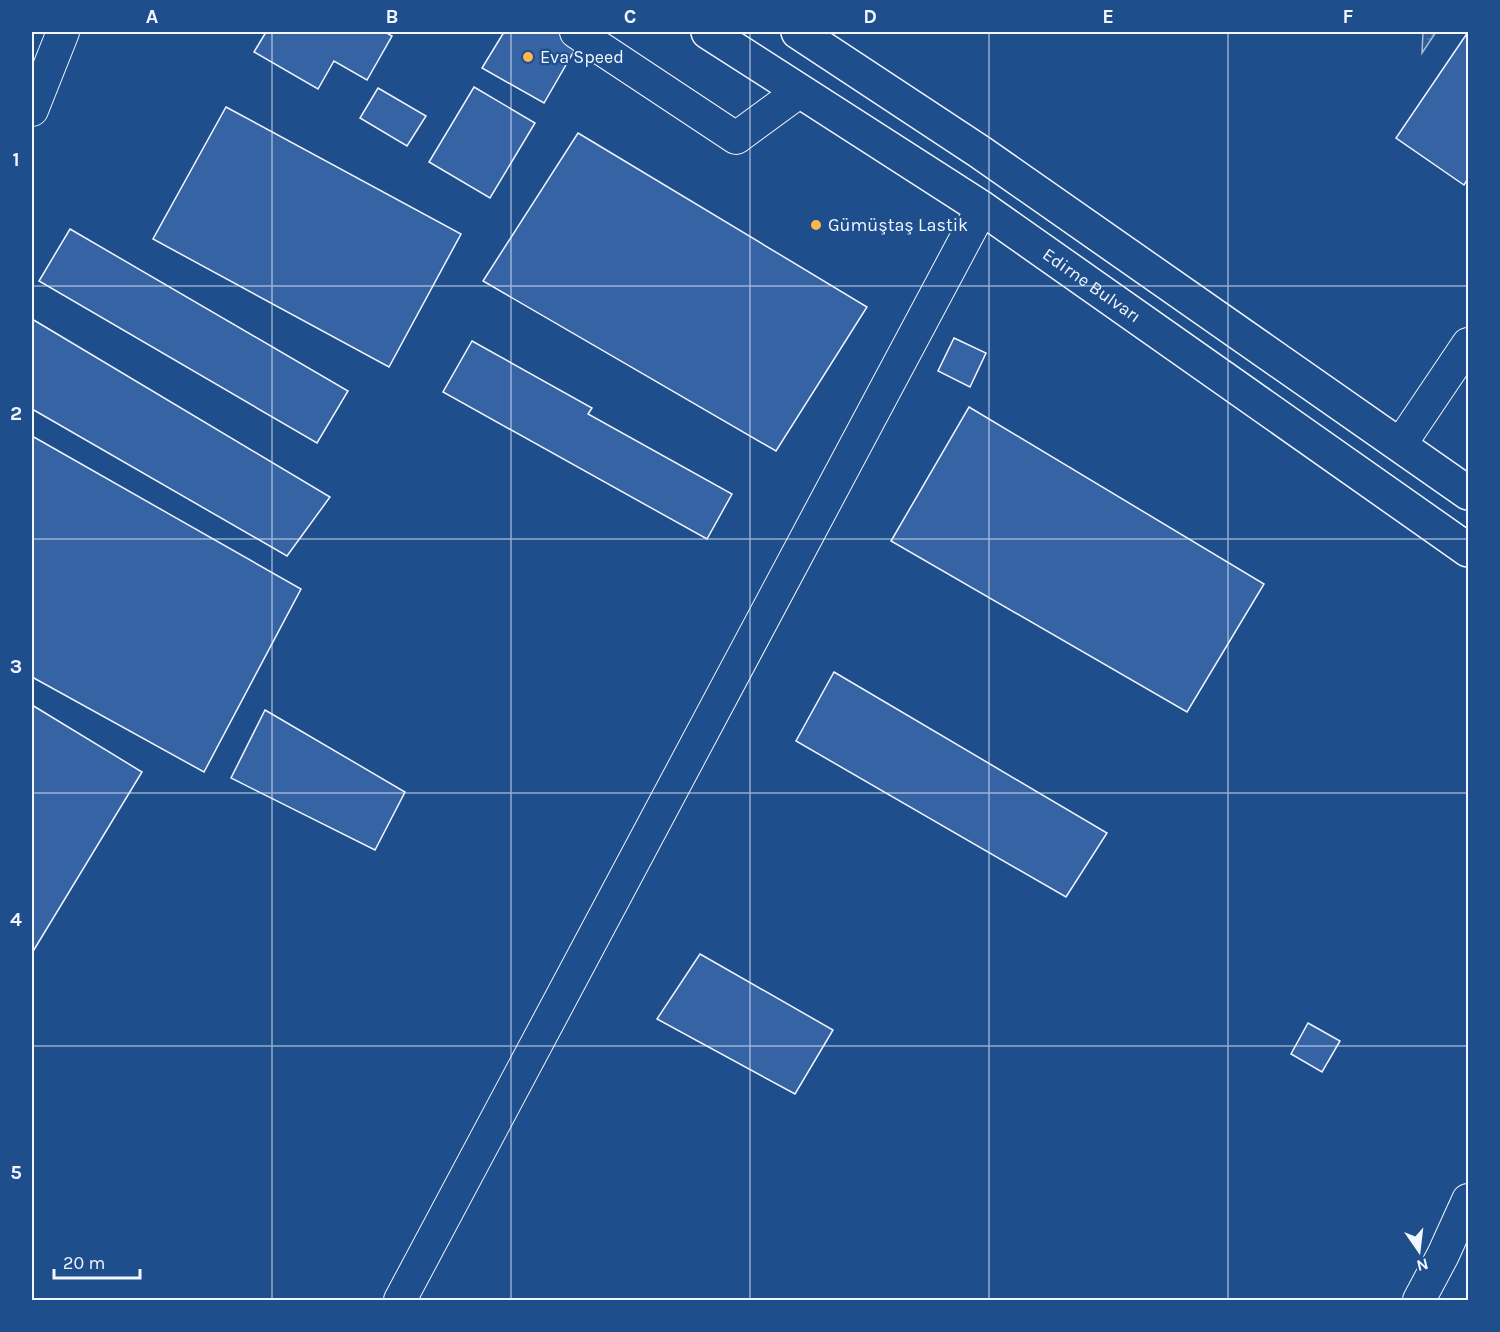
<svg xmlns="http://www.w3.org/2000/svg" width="1500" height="1332" font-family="Karla,sans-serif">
	<defs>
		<pattern id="wetland-marsh" width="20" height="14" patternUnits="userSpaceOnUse" patternTransform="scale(1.5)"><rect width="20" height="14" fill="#305b95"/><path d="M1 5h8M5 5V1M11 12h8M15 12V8" fill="none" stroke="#4e73a5"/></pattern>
	</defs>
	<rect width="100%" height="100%" fill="#1f4e8c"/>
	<polygon fill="url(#wetland-marsh)" stroke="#a8bbd7" stroke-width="1.5" points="1423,32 1436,32 1422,53"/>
	<g fill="#3563a3" stroke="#f2f6ff" stroke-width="1.5">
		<polygon points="266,32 385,32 392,36 367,80 334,61 318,89 254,52"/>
		<polygon points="504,32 557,32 578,44 544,103 482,68"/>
		<polygon points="1468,32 1468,178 1464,185 1396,138"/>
		<polygon points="474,87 535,123 490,198 429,162"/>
		<polygon points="378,88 426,116 407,146 360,118"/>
		<polygon points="226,107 461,234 389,367 153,239"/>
		<polygon points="578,133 867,307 776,451 483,281"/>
		<polygon points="70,229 348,391 317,443 39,281"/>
		<polygon points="32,319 330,497 287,556 32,409"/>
		<polygon points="954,338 986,353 970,387 938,371"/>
		<polygon points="472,341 592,408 588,414 732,494 707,539 443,392"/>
		<polygon points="969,407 1264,584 1187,712 891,541"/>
		<polygon points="32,436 301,589 204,772 32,677"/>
		<polygon points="834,672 1107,833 1066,897 796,741"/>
		<polygon points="32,705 142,772 32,953"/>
		<polygon points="265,710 405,792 375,850 231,778"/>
		<polygon points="700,954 833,1030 795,1094 657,1019"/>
		<polygon points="1308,1023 1340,1041 1322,1072 1291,1054"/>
	</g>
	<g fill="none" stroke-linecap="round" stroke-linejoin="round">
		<g stroke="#f2f6ff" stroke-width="34">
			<g id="minor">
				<polyline points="576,32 736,138 800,91"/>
				<polyline points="32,110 63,32"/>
				<polyline points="1400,445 1468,344"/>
				<polyline points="400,1300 982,208"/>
				<polyline points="1419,1300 1443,1255 1468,1200"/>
			</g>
		</g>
		<g stroke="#f2f6ff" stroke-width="36">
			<g id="highway">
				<path id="s1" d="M708,32l274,176 486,342"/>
				<polyline points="798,32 980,152 1468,493"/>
			</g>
		</g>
		<use href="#minor" stroke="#1f4e8c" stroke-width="32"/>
		<use href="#highway" stroke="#1f4e8c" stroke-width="33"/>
	</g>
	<path fill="none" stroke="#f2f6ff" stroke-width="1.5" stroke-opacity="0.55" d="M272,32v1268M511,32v1268M750,32v1268M989,32v1268M1228,32v1268M32,286h1436M32,539h1436M32,793h1436M32,1046h1436"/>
	<g fill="#ffb74d" stroke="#1f4e8c" stroke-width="2">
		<circle cx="528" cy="57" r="6"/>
		<circle cx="816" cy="225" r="6"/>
	</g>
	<g text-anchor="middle" stroke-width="4.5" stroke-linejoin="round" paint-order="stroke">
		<g font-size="18" fill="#f2f6ff" stroke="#1f4e8c" text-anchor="start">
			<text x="540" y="63">Eva Speed</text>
			<text x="828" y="231">Gümüştaş Lastik</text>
		</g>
		<g font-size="18" fill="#f2f6ff" stroke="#1f4e8c">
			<text dy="6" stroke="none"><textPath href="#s1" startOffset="460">Edirne Bulvarı</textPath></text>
		</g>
	</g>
	<rect width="1500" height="1332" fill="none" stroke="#1f4e8c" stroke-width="66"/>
	<g transform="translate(1419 1251) rotate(166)" stroke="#1f4e8c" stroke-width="4.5" paint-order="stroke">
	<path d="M0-4.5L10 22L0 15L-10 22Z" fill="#f2f6ff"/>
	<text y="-9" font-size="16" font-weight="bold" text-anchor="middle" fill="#f2f6ff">N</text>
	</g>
	<path d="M54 1269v9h86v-9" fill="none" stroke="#f2f6ff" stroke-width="3"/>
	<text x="63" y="1269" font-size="18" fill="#f2f6ff" stroke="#1f4e8c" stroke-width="4.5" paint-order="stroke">20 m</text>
	<rect x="33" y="33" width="1434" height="1266" fill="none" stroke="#f2f6ff" stroke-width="2"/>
	<g font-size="20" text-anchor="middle" font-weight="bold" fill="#f2f6ff">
		<text x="152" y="23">A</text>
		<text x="392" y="23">B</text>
		<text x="630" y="23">C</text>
		<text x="870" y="23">D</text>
		<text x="1108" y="23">E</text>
		<text x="1348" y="23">F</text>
		<text x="16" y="166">1</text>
		<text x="16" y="420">2</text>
		<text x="16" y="673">3</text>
		<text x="16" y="926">4</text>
		<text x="16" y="1179">5</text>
	</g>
</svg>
